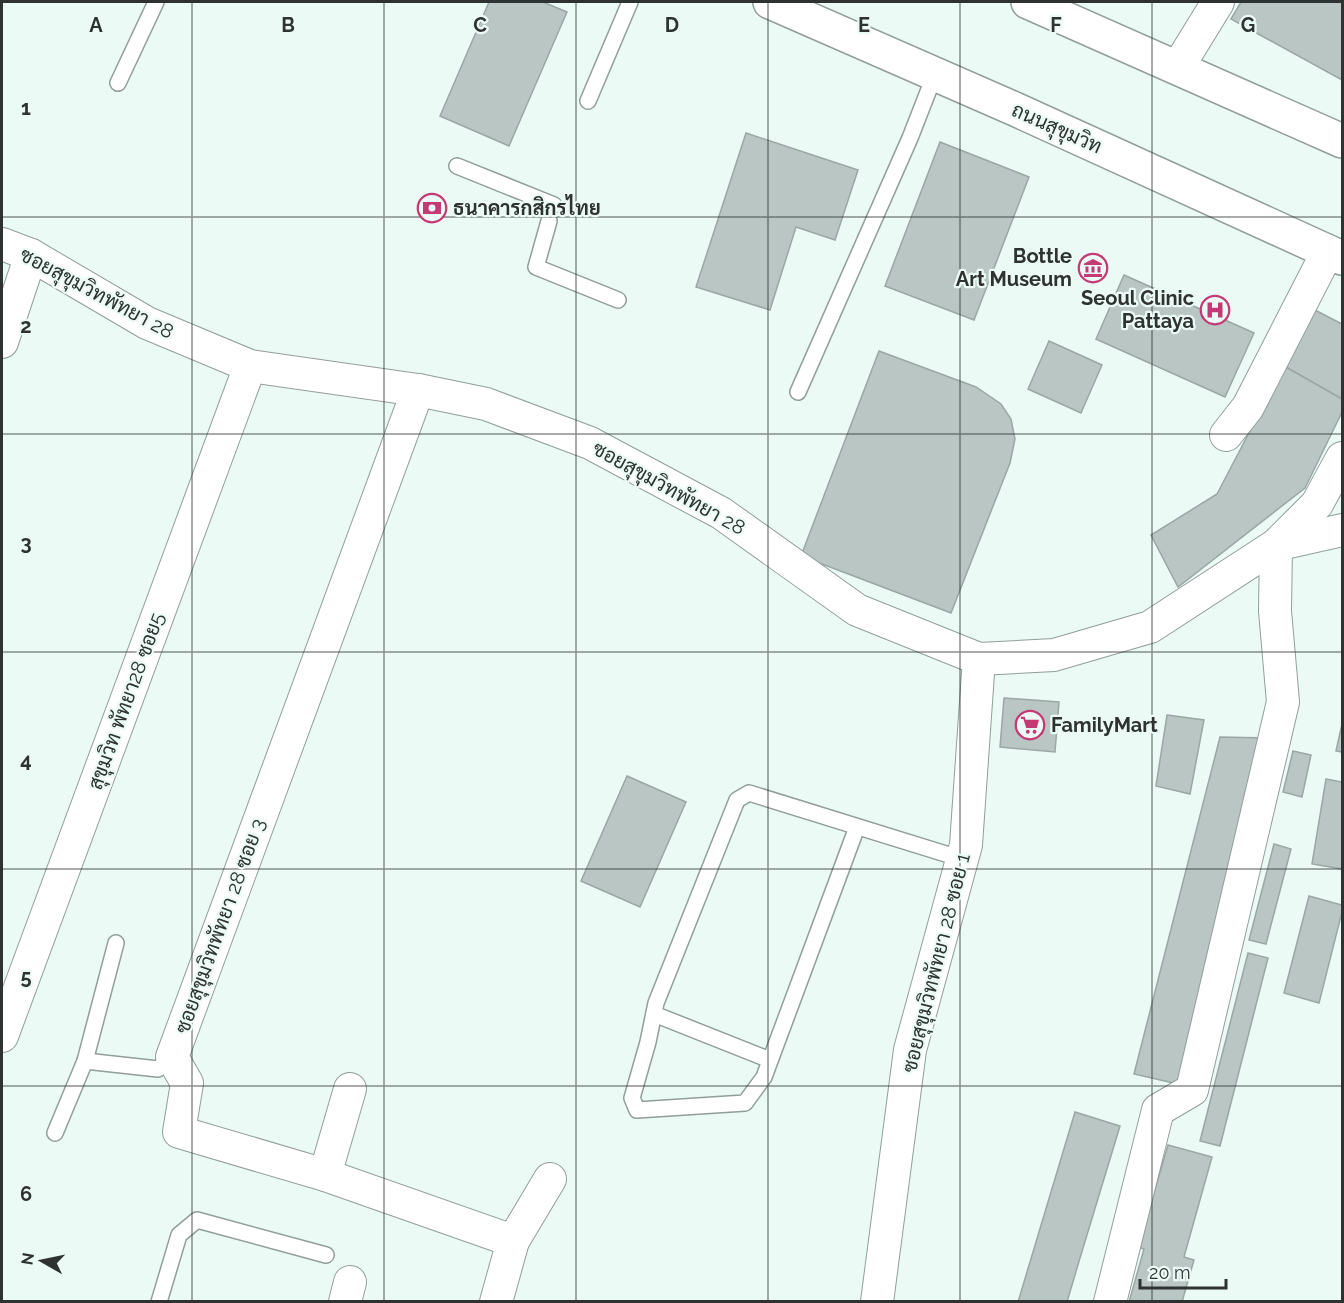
<svg xmlns="http://www.w3.org/2000/svg" width="1344" height="1303" font-family="Raleway,Sarabun,sans-serif">
	<rect width="100%" height="100%" fill="#ecfaf6"/>
	<g fill="#b9c6c3" stroke="#9aa7a4" stroke-width="1.5">
		<polygon points="489,2 543,2 567,12 509,146 440,116"/>
		<polygon points="1241,2 1342,2 1342,80 1231,19"/>
		<polygon points="746,133 858,170 835,240 796,227 770,310 696,287"/>
		<polygon points="940,142 1029,177 974,320 885,286"/>
		<polygon points="1124,275 1254,333 1225,397 1096,339"/>
		<polygon points="1311,308 1342,324 1342,399 1284,366"/>
		<polygon points="1049,341 1102,365 1081,413 1028,389"/>
		<polygon points="879,351 976,387 1001,404 1011,419 1015,439 1010,463 951,613 801,556"/>
		<polygon points="1284,366 1342,399 1342,412 1305,488 1178,587 1151,535 1217,494"/>
		<polygon points="1004,698 1059,702 1055,752 1000,747"/>
		<polygon points="1167,715 1204,720 1190,794 1156,786"/>
		<polygon points="1342,724 1342,752 1336,751"/>
		<polygon points="1220,737 1268,738 1178,1084 1134,1074"/>
		<polygon points="1293,751 1311,755 1302,797 1283,792"/>
		<polygon points="627,776 686,802 640,907 581,881"/>
		<polygon points="1326,779 1342,782 1342,869 1312,864"/>
		<polygon points="1274,844 1291,849 1266,944 1249,940"/>
		<polygon points="1309,896 1342,905 1342,912 1319,1003 1284,993"/>
		<polygon points="1248,953 1268,958 1220,1146 1200,1141"/>
		<polygon points="1075,1112 1120,1126 1080,1258 1067,1302 1018,1302"/>
		<polygon points="1168,1145 1212,1157 1184,1257 1194,1260 1182,1302 1129,1302 1144,1249 1138,1247"/>
	</g>
	<g fill="none" stroke-linecap="round" stroke-linejoin="round">
		<g stroke="#919e9b" stroke-width="18">
			<g id="service">
				<polyline points="118,83 156,2"/>
				<polyline points="588,101 630,2"/>
				<polyline points="457,166 554,205"/>
				<polyline points="549,221 536,267 618,300"/>
				<polyline points="798,392 910,138 935,74"/>
				<polyline points="857,827 764,1077 745,1103 637,1110 632,1098 648,1042 656,1003 737,800 749,793 962,859"/>
				<polyline points="654,1014 770,1060"/>
				<polyline points="85,1061 158,1069 172,1057"/>
				<polyline points="55,1133 85,1061 116,943"/>
				<polyline points="159,1302 179,1235 197,1220 326,1255"/>
			</g>
		</g>
		<g stroke="#919e9b" stroke-width="34">
			<g id="minor">
				<polyline points="1178,67 1218,2"/>
				<polyline points="2,244 31,255 147,323 250,366 418,390 486,404 590,443 721,513 857,610 979,659 1054,655 1150,627 1276,545 1317,504 1342,458"/>
				<polyline points="2,342 31,255"/>
				<polyline points="418,390 172,1057 187,1083 179,1132 325,1175 513,1241"/>
				<polyline points="1226,435 1248,407 1328,251"/>
				<polyline points="2,1036 250,366"/>
				<polyline points="325,1175 350,1089"/>
				<polyline points="345,1302 350,1282"/>
				<polyline points="496,1302 513,1241 550,1179"/>
				<polyline points="877,1302 910,1050 966,845 979,659"/>
				<polyline points="1110,1302 1158,1110 1192,1090 1283,702 1275,611 1276,545 1342,530"/>
			</g>
		</g>
		<g stroke="#919e9b" stroke-width="36">
			<g id="trunk">
				<polyline points="770,2 1017,110 1342,258"/>
				<polyline points="1028,2 1342,141"/>
			</g>
		</g>
		<use href="#service" stroke="#fff" stroke-width="15"/>
		<use href="#minor" stroke="#fff" stroke-width="32"/>
		<use href="#trunk" stroke="#fff" stroke-width="33"/>
	</g>
	<path fill="none" stroke="#2e3332" stroke-width="1.5" stroke-opacity="0.55" d="M192,2v1300M384,2v1300M576,2v1300M768,2v1300M960,2v1300M1152,2v1300M2,217h1340M2,434h1340M2,652h1340M2,869h1340M2,1086h1340"/>
	<defs>
		<g id="bank-ring" transform="scale(1.5)"><circle r="9.5" fill="#ecfaf6" stroke="#c43a74" stroke-width="1.5"/><path d="M-6-4H6V4H-6ZM0-2.3a2.3 2.3 0 1 0 0 4.6a2.3 2.3 0 1 0 0-4.6Z" fill="#c43a74"/></g>
		<g id="museum-ring" transform="scale(1.5)"><circle r="9.5" fill="#ecfaf6" stroke="#c43a74" stroke-width="1.5"/><path d="M0-6L6-3V-2H-6V-3ZM-5-1h2V3h-2ZM-1-1h2V3h-2ZM3-1h2V3H3ZM-6 4H6V6H-6Z" fill="#c43a74"/></g>
		<g id="hospital-ring" transform="scale(1.5)"><circle r="9.5" fill="#ecfaf6" stroke="#c43a74" stroke-width="1.5"/><path d="M-5-5h3v3.5h4V-5h3V5h-3V1.5h-4V5h-3Z" fill="#c43a74"/></g>
		<g id="supermarket-ring" transform="scale(1.5)"><circle r="9.5" fill="#ecfaf6" stroke="#c43a74" stroke-width="1.5"/><path d="M-6-5.5h2.5l.6 2H6L4.5 2H-2.5L-4.4-4H-6ZM-1.5 3.2a1.3 1.3 0 1 0 .1 0ZM3 3.2a1.3 1.3 0 1 0 .1 0Z" fill="#c43a74"/></g>
	</defs>
	<g fill-rule="evenodd">
		<use href="#bank-ring" x="432" y="208"/>
		<use href="#museum-ring" x="1093" y="268"/>
		<use href="#hospital-ring" x="1215" y="310"/>
		<use href="#supermarket-ring" x="1030" y="725"/>
	</g>
	<g text-anchor="middle" stroke-width="4.5" stroke-linejoin="round" paint-order="stroke">
		<g font-size="20" fill="#2e3332" stroke="#ecfaf6">
			<text transform="translate(1057 128) rotate(24)" y="7">ถนนสุขุมวิท</text>
			<text transform="translate(97 293) rotate(28)" y="7">ซอยสุขุมวิทพัทยา 28</text>
			<text transform="translate(669 488) rotate(29)" y="7">ซอยสุขุมวิทพัทยา 28</text>
			<text transform="translate(126 701) rotate(-70)" y="7">สุขุมวิท พัทยา28 ซอย5</text>
			<text transform="translate(220 926) rotate(-70)" y="7">ซอยสุขุมวิทพัทยา 28 ซอย 3</text>
			<text transform="translate(936 963) rotate(-76)" y="7">ซอยสุขุมวิทพัทยา 28 ซอย 1</text>
		</g>
		<g font-size="20" font-weight="bold" fill="#2e3332" stroke="#ecfaf6" text-anchor="start">
			<text x="453" y="215">ธนาคารกสิกรไทย</text>
			<text x="1072" y="263" text-anchor="end">Bottle<tspan x="1072" dy="23">Art Museum</tspan></text>
			<text x="1194" y="305" text-anchor="end">Seoul Clinic<tspan x="1194" dy="23">Pattaya</tspan></text>
			<text x="1051" y="732">FamilyMart</text>
		</g>
	</g>
	<g font-size="20" text-anchor="middle" font-weight="bold" fill="#2e3332" stroke="#ecfaf6" stroke-width="4.5" stroke-linejoin="round" paint-order="stroke">
		<text x="96" y="32">A</text>
		<text x="288" y="32">B</text>
		<text x="480" y="32">C</text>
		<text x="672" y="32">D</text>
		<text x="864" y="32">E</text>
		<text x="1056" y="32">F</text>
		<text x="1248" y="32">G</text>
		<text x="26" y="115">1</text>
		<text x="26" y="333">2</text>
		<text x="26" y="550">3</text>
		<text x="26" y="767">4</text>
		<text x="26" y="984">5</text>
		<text x="26" y="1201">6</text>
	</g>
	<rect width="1344" height="1303" fill="none" stroke="#2e3332" stroke-width="6"/>
	<g transform="translate(42 1261) rotate(279)" stroke="#ecfaf6" stroke-width="4.5" paint-order="stroke">
	<path d="M0-4.5L10 22L0 15L-10 22Z" fill="#2e3332"/>
	<text y="-9" font-size="16" font-weight="bold" text-anchor="middle" fill="#2e3332">N</text>
	</g>
	<path d="M1140 1279v9h86v-9" fill="none" stroke="#2e3332" stroke-width="3"/>
	<text x="1149" y="1279" font-size="18" fill="#2e3332" stroke="#ecfaf6" stroke-width="4.5" paint-order="stroke">20 m</text>
</svg>
